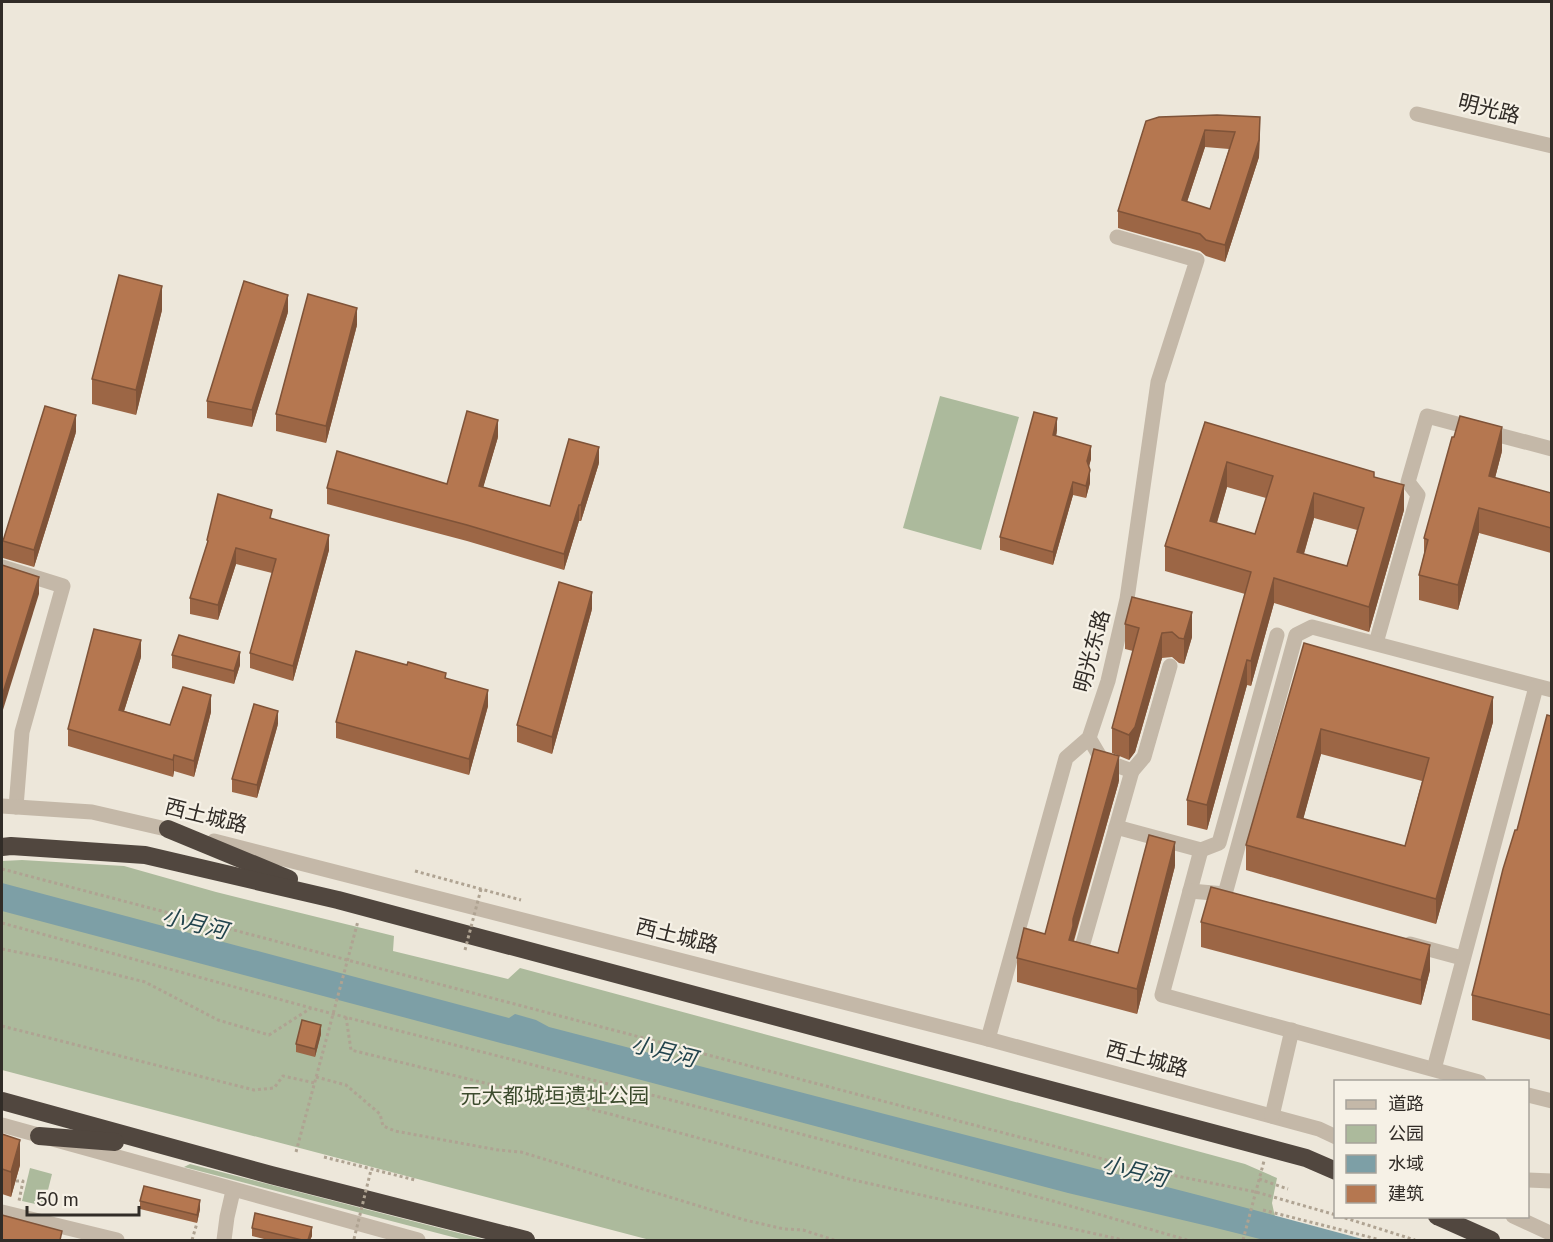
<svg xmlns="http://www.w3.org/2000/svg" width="1553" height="1242" font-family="'Public Sans','Noto Sans SC',sans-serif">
	<rect width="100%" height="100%" fill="#ede7da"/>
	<g fill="#acba9c">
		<polygon points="940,396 1019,417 981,550 903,528"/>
		<polygon points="22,860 124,866 216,892 394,936 393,951 508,979 520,968 1245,1164 1277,1178 1272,1203 1280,1240 650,1240 2,1070 2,861"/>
		<polygon points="190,1164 486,1240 464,1240 184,1167"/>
		<polygon points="30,1168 52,1174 44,1206 22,1201"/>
	</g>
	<polygon fill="#7d9fa6" points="2,883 509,1018 515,1014 536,1020 549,1027 1198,1195 1366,1240 1264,1240 1212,1227 1068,1193 2,911"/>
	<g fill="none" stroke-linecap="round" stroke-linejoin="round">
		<g stroke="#afa392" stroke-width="3" stroke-dasharray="3 3" stroke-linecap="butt">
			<polyline points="2,869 1137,1168 1256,1192 1336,1215"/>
			<polyline points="415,871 521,900"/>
			<polyline points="2,923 333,1014 718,1112 1053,1201 1187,1240"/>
			<polyline points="2,949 57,960 145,982 218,1020 269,1035 311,1008"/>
			<polyline points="346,1017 351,1050 610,1114 849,1179 1123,1240"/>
			<polyline points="2,1026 254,1090 274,1088 283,1076 315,1083"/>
			<polyline points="316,1077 346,1085 380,1114 383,1126 395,1131 498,1150 521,1152 745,1220 784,1229 803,1230 834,1240"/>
			<polyline points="296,1152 358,921"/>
			<polyline points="324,1157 415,1180"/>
			<polyline points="1259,1179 1288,1189"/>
			<polyline points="16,1181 23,1181 19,1201"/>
			<polyline points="1263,1210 1377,1239"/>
			<polyline points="1339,1216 1415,1240"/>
			<polyline points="192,1240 197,1223"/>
			<polyline points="1243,1240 1264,1161"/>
		</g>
		<g stroke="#c4b8a8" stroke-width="15">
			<polyline points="1417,114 1552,146"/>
			<polyline points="2,567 63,586 22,732 16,807"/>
			<polyline points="1376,643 1418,495 1408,482 1427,416 1552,449"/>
			<polyline points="1132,771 1144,757 1170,666"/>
			<polyline points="2,806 92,812 179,832"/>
			<polyline points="1116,827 1201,850 1219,843 1277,635"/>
			<polyline points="214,841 988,1039 1319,1129 1336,1137"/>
			<polyline points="1201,850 1162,995 1479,1082"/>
			<polyline points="1190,891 1225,894 1296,635 1312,627 1552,690"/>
			<polyline points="1410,944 1462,958"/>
			<polyline points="1082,947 1132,771 1102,760 1089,738"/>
			<polyline points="988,1039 1066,758 1089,738 1108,681 1127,599 1158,382 1197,260 1117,237"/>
			<polyline points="1434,1069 1536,687"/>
			<polyline points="1528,1095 1552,1101"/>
			<polyline points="1272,1116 1292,1030"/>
			<polyline points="2,1125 418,1240"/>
			<polyline points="1528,1180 1552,1181"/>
			<polyline points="2,1212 117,1240"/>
			<polyline points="1513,1216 1552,1234"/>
			<polyline points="224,1240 227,1217 233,1191"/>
		</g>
		<g stroke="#51473f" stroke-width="18">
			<polyline points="168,829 289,879"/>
			<polyline points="2,847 11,846 145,855 338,900 1306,1158 1336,1171"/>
			<polyline points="2,1101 271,1175 526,1240"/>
			<polyline points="39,1136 115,1142"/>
			<polyline points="1437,1216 1491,1240"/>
		</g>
		<g stroke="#afa392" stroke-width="3" stroke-dasharray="3 3" stroke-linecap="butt">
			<polyline points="465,950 481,889"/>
			<polyline points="354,1239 371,1170"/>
		</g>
	</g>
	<g fill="#9c6645" fill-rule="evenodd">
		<path d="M1146,121l114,13 -1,23 -34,105 -19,-6 -6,-5 -82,-23v-17zM1205,147l24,2 -19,60 -23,-7z"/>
		<polygon points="162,310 136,415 92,404 92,379"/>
		<polygon points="288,312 252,427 207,418 207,401"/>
		<polygon points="357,325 326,443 276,431 276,414"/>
		<path d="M1205,422l169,55 30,33 -35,122 -95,-29 -23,83 -4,-1 -40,145 -20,-5v-25l58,-206 -80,-23v-25zM1227,487l39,11 -11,36 -38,-11zM1314,518l43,12 -10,36 -43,-12z"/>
		<polygon points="1057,431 1056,436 1091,459 1089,466 1090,483 1086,498 1073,495 1053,565 1000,550 1000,537"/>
		<polygon points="76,432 34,567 3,558 3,541"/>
		<polygon points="498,437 483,487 550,506 599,463 581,521 579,521 564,570 467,541 327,504 327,488 447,484"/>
		<polygon points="1502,451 1495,478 1551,493 1551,553 1479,533 1458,610 1419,600 1419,575 1424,554 1424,538"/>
		<polygon points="272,518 329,550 293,681 250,668 250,653 272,573 236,564 218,620 190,614 190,598 207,546 207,540"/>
		<polygon points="1132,597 1192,637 1184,664 1179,663 1172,657 1162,658 1135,752 1129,760 1112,753 1112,728 1133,651 1125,649 1125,624"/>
		<polygon points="592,609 552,754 517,742 517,725"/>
		<path d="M1304,643l189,79 -57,202 -190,-54v-25zM1321,754l101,27 -17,65 -102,-27z"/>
		<polygon points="172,655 240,665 234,684 172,668"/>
		<polygon points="141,657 124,711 170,725 211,712 194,777 174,771 173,777 68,746 68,729"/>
		<polygon points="446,678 488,706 469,775 336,738 336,722"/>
		<polygon points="1551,716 1551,1040 1472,1020 1472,995 1517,830"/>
		<polygon points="278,724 257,798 232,792 232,779"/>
		<polygon points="1119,781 1074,941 1118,953 1175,866 1137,1014 1017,982 1017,958 1045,934"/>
		<polygon points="1201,922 1430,970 1421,1005 1201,947"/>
		<polygon points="321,1034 315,1057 296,1052 296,1044"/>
		<polygon points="2,1134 20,1165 11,1197 2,1194"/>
		<polygon points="140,1201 200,1209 197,1223 140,1209"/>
		<polygon points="252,1228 312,1236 310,1240 268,1240 252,1236"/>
	</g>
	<g fill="#7f5338">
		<polygon points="1260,117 1259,157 1225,262 1225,245"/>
		<polygon points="1205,130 1205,147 1182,217 1182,200"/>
		<polygon points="162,286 162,310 136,415 136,390"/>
		<polygon points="288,295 288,312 252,427 252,410"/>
		<polygon points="357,308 357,325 326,443 326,426"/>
		<polygon points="76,415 76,432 34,567 34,550"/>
		<polygon points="1057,418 1057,431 1053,448 1053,435"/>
		<polygon points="498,420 498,437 479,502 479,486"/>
		<polygon points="1502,427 1502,451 1489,501 1489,476"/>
		<polygon points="1091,446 1091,459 1087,474 1087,461"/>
		<polygon points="599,447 599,463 581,521 581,505"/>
		<polygon points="1227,462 1227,487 1210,546 1210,521"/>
		<polygon points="1090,470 1090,483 1086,498 1086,486"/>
		<polygon points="1073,482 1073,495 1053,565 1053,552"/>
		<polygon points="1404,485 1404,510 1369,632 1369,607"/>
		<polygon points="1314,493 1314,518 1297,577 1297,552"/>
		<polygon points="579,505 579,521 564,570 564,554"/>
		<polygon points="1479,508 1479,533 1458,610 1458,585"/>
		<polygon points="329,535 329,550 293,681 293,666"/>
		<polygon points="236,548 236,564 218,620 218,605"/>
		<polygon points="39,577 39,594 2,713 2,696"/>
		<polygon points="1274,578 1274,603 1251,686 1251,661"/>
		<polygon points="592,592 592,609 552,754 552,737"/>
		<polygon points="1192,612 1192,637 1184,664 1184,639"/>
		<polygon points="1162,633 1162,658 1135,752 1129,760 1129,735"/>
		<polygon points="141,640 141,657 119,727 119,710"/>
		<polygon points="240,652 240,665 234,684 234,671"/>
		<polygon points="1247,660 1247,685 1207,830 1207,805"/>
		<polygon points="488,690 488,706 469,775 469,759"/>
		<polygon points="211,695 211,712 194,777 194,761"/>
		<polygon points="1493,697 1493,722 1436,924 1436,899"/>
		<polygon points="278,711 278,724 257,798 257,785"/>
		<polygon points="1321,729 1321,754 1297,842 1297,817"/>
		<polygon points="174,755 174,771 173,777 173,760"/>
		<polygon points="1119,756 1119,781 1073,942 1069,940 1073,919"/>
		<polygon points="1175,842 1175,866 1137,1014 1137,989"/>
		<polygon points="1430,945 1430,970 1421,1005 1421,980"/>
		<polygon points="321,1025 321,1034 315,1057 315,1049"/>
		<polygon points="20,1140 20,1165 11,1197 11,1172"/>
		<polygon points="200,1200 200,1209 197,1223 197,1215"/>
		<polygon points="312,1227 312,1236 310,1240 308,1240"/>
	</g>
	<g fill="#b57750" stroke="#7f5338" stroke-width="1.5" fill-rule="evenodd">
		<path d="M1217,115l43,2 -1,23 -34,105 -19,-5 -6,-6 -82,-23 28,-90 13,-4zM1205,130l30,2 -25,77 -28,-9z"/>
		<polygon points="119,275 162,286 136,390 92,379"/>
		<polygon points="244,281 288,295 252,410 207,401"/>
		<polygon points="308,294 357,308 326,426 276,414"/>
		<polygon points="45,406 76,415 34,550 3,541"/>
		<polygon points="467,411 498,420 479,486 550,506 569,439 599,447 581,505 579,505 564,554 467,525 327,488 337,451 447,484"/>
		<polygon points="1034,412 1057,418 1053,435 1091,446 1087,461 1090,470 1086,486 1073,482 1053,552 1000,537"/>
		<polygon points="1460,416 1502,427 1489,476 1551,493 1551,528 1479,508 1458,585 1419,575 1428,540 1424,538 1452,437 1454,437"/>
		<path d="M1205,422l169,50v5l30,8 -35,122 -95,-29 -23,83 -4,-1 -40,145 -20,-5 64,-228 -86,-26zM1227,462l46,14 -18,58 -45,-13zM1314,493l50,15 -17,58 -50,-14z"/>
		<polygon points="218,494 272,510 270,518 329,535 293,666 250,653 276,559 236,548 218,605 190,598 208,541 207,540"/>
		<polygon points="2,565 39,577 2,696"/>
		<polygon points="559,582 592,592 552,737 517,725"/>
		<polygon points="1132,597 1192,612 1184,639 1179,638 1172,632 1162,633 1135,727 1129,735 1112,728 1139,628 1125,624"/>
		<polygon points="94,629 141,640 119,710 170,725 183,687 211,695 194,761 174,755 173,760 68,729"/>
		<polygon points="179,635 240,652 234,671 172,655"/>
		<path d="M1304,643l189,54 -57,202 -190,-54zM1321,729l108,29 -24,88 -108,-29z"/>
		<polygon points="356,651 407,665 408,662 446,673 445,678 488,690 469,759 336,722"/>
		<polygon points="254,704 278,711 257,785 232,779"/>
		<polygon points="1547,715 1551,716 1551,1015 1472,995 1503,869 1515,830 1517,830"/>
		<polygon points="1094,749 1119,756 1073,919 1073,926 1069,940 1118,953 1149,835 1175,842 1137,989 1017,958 1024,928 1045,934"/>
		<polygon points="1211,887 1430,945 1421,980 1201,922"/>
		<polygon points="302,1020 321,1025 315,1049 296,1044"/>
		<polygon points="2,1134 20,1140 11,1172 2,1169"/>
		<polygon points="144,1186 200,1200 197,1215 140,1201"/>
		<polygon points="255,1213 312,1227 308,1240 302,1240 252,1228"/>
		<polygon points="2,1215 62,1231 60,1240 2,1240"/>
	</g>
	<g text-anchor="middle" stroke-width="4.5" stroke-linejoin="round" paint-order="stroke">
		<g font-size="21" fill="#312c27" stroke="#f6f1e6">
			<text transform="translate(1489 109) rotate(14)" y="7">明光路</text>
			<text transform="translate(1092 651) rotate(-75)" y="7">明光东路</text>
			<text transform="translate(206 816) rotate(14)" y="7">西土城路</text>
			<text transform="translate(677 936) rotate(14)" y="7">西土城路</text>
			<text transform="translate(1147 1059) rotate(15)" y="7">西土城路</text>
		</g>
		<g font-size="21" fill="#3d4c2e" stroke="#f6f1e6">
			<text x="555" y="1103">元大都城垣遗址公园</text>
		</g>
		<g font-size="22" font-style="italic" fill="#22444d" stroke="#f6f1e6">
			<text transform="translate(195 923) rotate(14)" y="8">小月河</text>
			<text transform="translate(664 1051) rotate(14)" y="8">小月河</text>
			<text transform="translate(1135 1171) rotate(14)" y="8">小月河</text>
		</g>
	</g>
	<rect width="1553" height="1242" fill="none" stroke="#312c27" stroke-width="6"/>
	<rect x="1334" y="1080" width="195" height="138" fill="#f6f1e6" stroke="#a7a29a" stroke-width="1.5"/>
	<rect x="1346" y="1100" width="30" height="9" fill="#c4b8a8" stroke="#a7a29a" stroke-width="1.5"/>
	<text x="1388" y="1110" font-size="18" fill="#312c27">道路</text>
	<rect x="1346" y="1125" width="30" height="18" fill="#acba9c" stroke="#a7a29a" stroke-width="1.5"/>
	<text x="1388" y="1140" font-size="18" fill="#312c27">公园</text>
	<rect x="1346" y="1155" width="30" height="18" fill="#7d9fa6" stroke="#a7a29a" stroke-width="1.5"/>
	<text x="1388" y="1170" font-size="18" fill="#312c27">水域</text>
	<rect x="1346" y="1185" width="30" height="18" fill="#b57750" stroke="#a7a29a" stroke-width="1.5"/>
	<text x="1388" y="1200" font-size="18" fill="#312c27">建筑</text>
	<path d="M27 1206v9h112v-9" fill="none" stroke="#312c27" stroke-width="3"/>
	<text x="36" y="1206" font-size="18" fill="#312c27" stroke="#f6f1e6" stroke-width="4.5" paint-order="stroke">50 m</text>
</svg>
